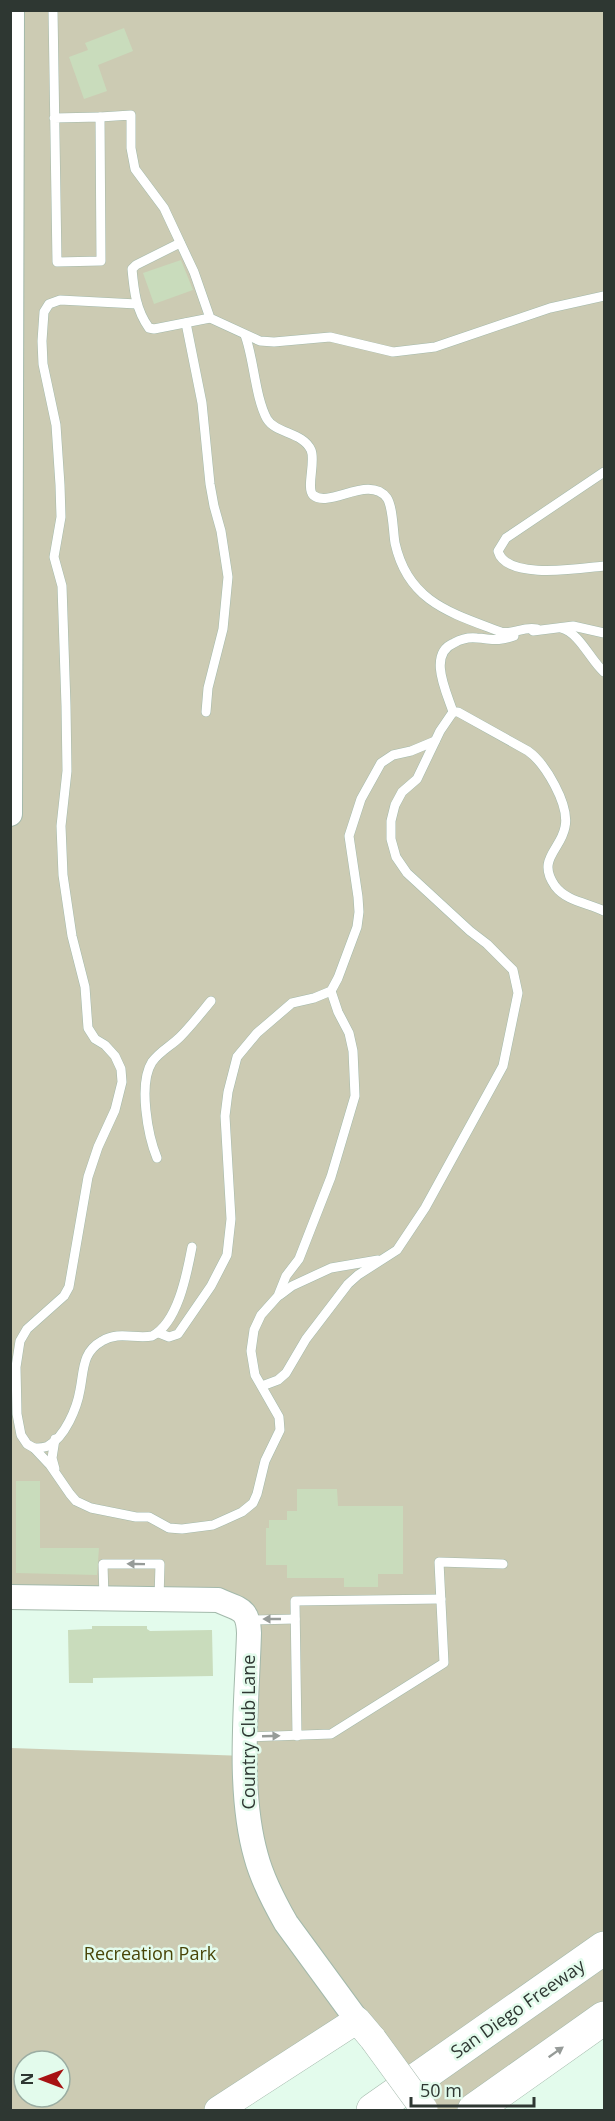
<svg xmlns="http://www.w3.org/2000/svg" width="615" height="2121" font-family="'Open Sans',sans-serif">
	<rect width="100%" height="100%" fill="#e3fbec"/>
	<path fill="#cccbb3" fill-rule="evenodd" d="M12,11h592v2013l-125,86h-49l-64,-79 -148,79h-207v-362l235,8 -5,-142 -230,-16zM24,2061h36v36h-36z"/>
	<g fill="#c9dcbc">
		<polygon points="124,28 133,51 98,65 107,91 84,99 69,57 88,50 85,43"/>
		<polygon points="181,260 193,290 154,304 143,273"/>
		<polygon points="16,1481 40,1481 40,1548 99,1548 97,1575 16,1573"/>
		<polygon points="297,1489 337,1489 338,1506 403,1506 403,1574 378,1574 378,1587 344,1587 344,1578 287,1578 287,1565 266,1565 266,1528 269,1528 269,1520 287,1520 287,1511 297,1511"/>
		<polygon points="92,1626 147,1626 147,1629 150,1631 212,1630 213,1676 93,1678 93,1683 69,1683 68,1630 92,1629"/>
	</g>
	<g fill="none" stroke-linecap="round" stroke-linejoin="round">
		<g stroke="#a3b9ab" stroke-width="10">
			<g id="service">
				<polyline points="53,10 57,262 101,261 100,117 54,118"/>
				<polyline points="100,117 131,115 131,148 135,169 164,208 171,223 194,272 210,318 260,341 274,342 330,337 393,352 435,347 550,308 604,296"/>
				<path d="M180,243l-44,22 -4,4c2,22 4,41 17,59l5,1 56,-11"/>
				<polyline points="137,304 60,300 49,304 44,312 42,341 43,364 56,425 60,485 61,517 54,557 62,586 66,706 67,771 61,826 63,875 72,936 85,987 88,1028 95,1039 105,1045 115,1056 121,1069 122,1082 115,1110 98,1147 88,1177 69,1287 64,1296 27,1329 20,1341 16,1367 17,1414 21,1435 27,1444 34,1448 50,1465 70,1494 76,1501 91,1508 136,1517 149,1517 169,1528 182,1529 213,1525 242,1512 253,1503 257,1494 265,1461 280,1430 279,1417 255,1375 251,1351 254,1330 261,1315 278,1296 286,1276 299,1259 331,1177 355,1096 353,1051 349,1033 338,1012 331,991"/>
				<polyline points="186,323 202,403 210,484 214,506 221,531 228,577 223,629 208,688 206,712"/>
				<path d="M245,335c9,24 10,62 22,84 9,15 36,13 44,31 5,11 -5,38 2,45 16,14 56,-21 74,3 6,9 6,33 8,45 13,59 56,70 106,89 12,3 22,-6 36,-3"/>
				<path d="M604,472l-98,66 -8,13c8,30 84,17 106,15"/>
				<path d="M561,628c19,5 29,32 43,44"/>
				<polyline points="533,631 573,626 604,633"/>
				<path d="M453,712h5l70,39c17,12 42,54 37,76 -4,23 -29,32 -10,59 12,16 34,17 49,25"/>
				<path d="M453,712c-6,-19 -26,-58 1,-69 7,-4 14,-6 23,-5 16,1 20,4 37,-2"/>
				<path d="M157,1158c-9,-22 -19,-74 -5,-96 8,-11 19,-16 28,-25 11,-11 21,-24 31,-36"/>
				<polyline points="280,1295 292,1286 331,1268 378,1260"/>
				<polyline points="159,1333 169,1337 178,1334 211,1286 227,1255 231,1219 225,1116 228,1092 237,1057 257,1033 292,1003 314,998 331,991 338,978 357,927 359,912 358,897 349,836 361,799 381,763 393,755 411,751 435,741"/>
				<polyline points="262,1386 278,1380 286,1373 306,1339 348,1284 358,1275 397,1250 425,1208 503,1066 518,993 513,970 487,944 470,931 407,873 396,857 391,839 391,821 395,805 402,792 417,779 440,731 453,712"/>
				<polyline points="55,1439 52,1458 55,1469"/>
				<path d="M34,1448c5,0 10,0 14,-2 17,-9 29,-38 32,-56 4,-20 2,-38 22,-49 16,-10 33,-2 50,-5 26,-13 35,-63 40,-89"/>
				<polyline points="104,1598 103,1564 160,1564 159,1599"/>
				<polyline points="249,1620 295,1619"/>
				<polyline points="297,1736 295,1601 441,1599"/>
				<polyline points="246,1737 331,1734 444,1663 439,1562 503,1564"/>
			</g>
		</g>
		<g stroke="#a3b9ab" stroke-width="26">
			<g id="tertiary">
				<polyline points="10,814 12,10"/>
				<path d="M10,1597l208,3c21,10 30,7 31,33 -2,69 -12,156 7,223 6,23 18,46 30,67l71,97"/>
			</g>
		</g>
		<g stroke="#a3b9ab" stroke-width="28">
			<polyline id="secondary" points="218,2110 357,2020 373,2039"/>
		</g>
		<g stroke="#a3b9ab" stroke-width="34">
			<g id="motorway">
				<polyline points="373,2110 604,1948"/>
				<polyline points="474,2110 604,2018"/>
			</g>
		</g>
		<use href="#service" stroke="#fff" stroke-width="9"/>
		<use href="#tertiary" stroke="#fff" stroke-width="24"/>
		<use href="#secondary" stroke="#fff" stroke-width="27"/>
		<use href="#motorway" stroke="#fff" stroke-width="33"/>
		<g stroke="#a3b9ab" stroke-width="28" stroke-linecap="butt">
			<polyline id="secondary-bridge" points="373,2039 424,2109"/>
		</g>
		<use href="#secondary-bridge" stroke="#fff" stroke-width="27"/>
	</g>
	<defs><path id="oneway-solid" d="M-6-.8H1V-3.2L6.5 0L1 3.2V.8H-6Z" transform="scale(1.5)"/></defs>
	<g fill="#969b98">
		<use href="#oneway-solid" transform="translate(136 1564) rotate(-179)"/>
		<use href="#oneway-solid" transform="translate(272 1619) rotate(180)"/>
		<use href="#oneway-solid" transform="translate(271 1736) rotate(-2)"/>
		<use href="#oneway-solid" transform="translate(556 2052) rotate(-35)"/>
	</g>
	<g text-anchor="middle" stroke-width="5" stroke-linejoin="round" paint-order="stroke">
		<g font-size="18" fill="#2e3732" stroke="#e3fbec">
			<text transform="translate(249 1732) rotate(-90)" y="6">Country Club Lane</text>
			<text transform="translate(518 2009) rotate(-35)" y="6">San Diego Freeway</text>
		</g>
		<g font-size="18" fill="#484507" stroke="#e3fbec">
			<text x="150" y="1960">Recreation Park</text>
		</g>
	</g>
	<rect width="615" height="2121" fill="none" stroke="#2e3732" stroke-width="24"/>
	<g transform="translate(42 2079) rotate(270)"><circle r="28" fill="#e3fbec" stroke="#9bada2" stroke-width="1.5"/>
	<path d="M0-4.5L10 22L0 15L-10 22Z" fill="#a71213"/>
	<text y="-9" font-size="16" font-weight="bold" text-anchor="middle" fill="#2e3732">N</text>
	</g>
	<path d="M411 2097v9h123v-9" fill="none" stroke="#2e3732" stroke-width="3"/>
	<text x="420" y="2097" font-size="18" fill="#2e3732" stroke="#e3fbec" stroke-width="4.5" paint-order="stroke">50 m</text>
</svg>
